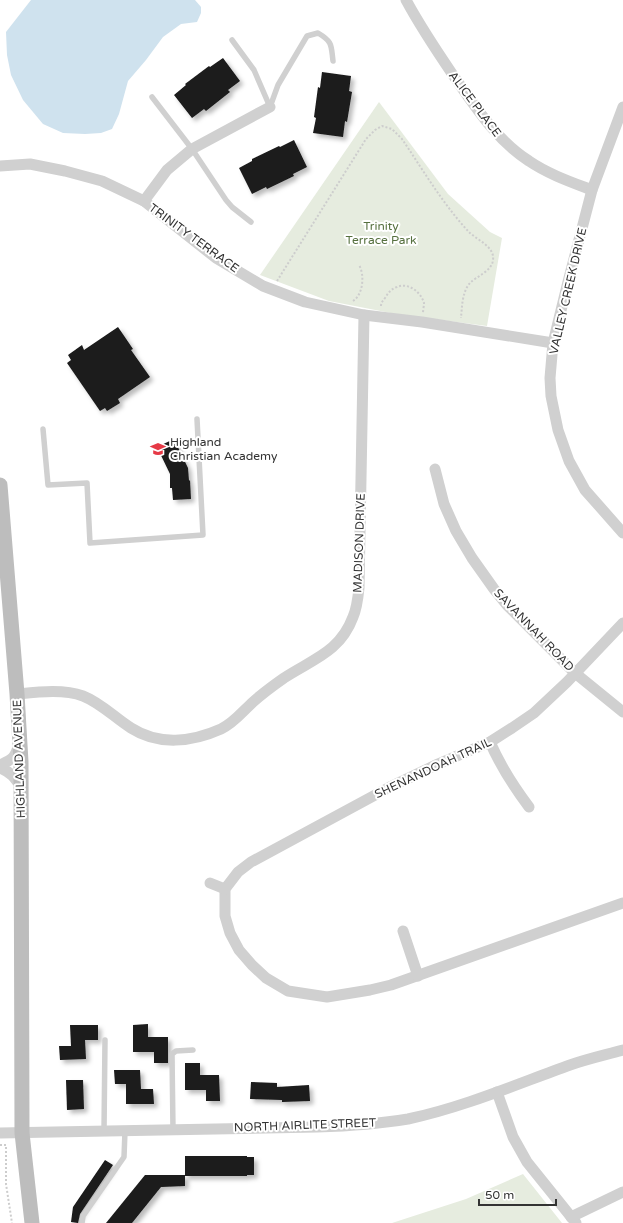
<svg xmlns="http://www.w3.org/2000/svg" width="623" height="1223" font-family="'Varela Round',sans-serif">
	<defs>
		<filter id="shadow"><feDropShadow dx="3.5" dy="3.5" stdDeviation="2" flood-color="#0004"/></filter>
	</defs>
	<rect width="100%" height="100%" fill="#fff"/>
	<g fill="#e6ecdf">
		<polygon points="379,102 448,194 490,232 502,238 487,326 396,314 329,301 260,275"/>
		<polygon points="523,1174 562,1223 392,1223 466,1199"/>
	</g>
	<polygon fill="#cfe2ee" points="31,0 195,0 201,7 201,13 197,22 181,24 163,37 146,60 128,81 119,114 112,129 101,133 85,134 63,133 43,124 23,100 11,75 7,55 6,32"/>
	<g fill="#1a1a1a" filter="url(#shadow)">
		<polygon points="223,58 240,81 228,90 230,92 206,111 204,109 192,118 174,95 186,85 185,84 209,66 210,67"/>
		<polygon points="322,72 351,76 349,91 352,92 347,122 345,121 343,137 313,133 316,118 314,117 318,87 320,88"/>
		<polygon points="294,140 307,167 293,174 294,176 267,189 266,187 252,194 239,168 252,161 252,159 279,146 280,147"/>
		<polygon points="118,327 133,349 131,350 150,377 118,399 120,403 107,411 105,408 100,411 67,363 71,360 68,355 82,345 84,350"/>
		<polygon points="174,439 188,468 189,481 190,480 191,499 173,500 172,488 170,488 170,474 157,447"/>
		<polygon points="148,1024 148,1037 168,1037 168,1063 154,1063 154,1052 133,1052 133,1025"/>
		<polygon points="70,1025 98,1025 98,1040 85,1040 86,1059 60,1060 59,1046 71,1046"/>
		<polygon points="185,1063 200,1063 200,1075 219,1075 220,1101 206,1101 206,1090 185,1090"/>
		<polygon points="114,1070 140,1070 141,1089 153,1089 154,1104 126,1104 126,1084 115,1084"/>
		<polygon points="66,1080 83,1080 84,1109 67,1110"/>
		<polygon points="251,1082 277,1083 277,1087 309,1085 310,1101 282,1102 282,1100 250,1099"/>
		<polygon points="185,1156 247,1156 247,1157 254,1157 254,1175 247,1175 247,1176 185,1176"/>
		<polygon points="105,1160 113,1165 80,1214 78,1223 71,1222 73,1207"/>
		<polygon points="145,1175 185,1175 185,1186 161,1187 132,1223 106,1223"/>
	</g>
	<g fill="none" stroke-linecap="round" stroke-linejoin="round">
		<g stroke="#cdcdcd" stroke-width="2" stroke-dasharray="2 2" stroke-linecap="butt">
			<path d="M277,281l89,-142 9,-9 7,-4 10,3 10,10c21,31 41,65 66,92 8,9 27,15 25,29 -1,11 -16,16 -23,23 -8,9 -8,24 -9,35"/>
			<path d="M353,301c10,-6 12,-26 6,-36"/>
			<path d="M381,306c0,-4 2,-5 4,-8 3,-5 6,-9 12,-11 11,-5 24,5 27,16 0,3 -1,7 -1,10"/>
			<polyline points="0,1145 6,1145 6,1184 12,1223"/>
		</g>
		<g stroke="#d0d0d0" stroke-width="5.5">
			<polyline points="232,40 254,70 270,107"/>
			<polyline points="152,97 192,149 226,200 232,207 251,222"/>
			<path d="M270,107l8,-22 29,-49 11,-3c15,9 13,12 15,28"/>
			<polyline points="43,429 48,485 87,483 90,543 203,535 197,419"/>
			<polyline points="173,1130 172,1054 176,1051 193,1050"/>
			<polyline points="104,1131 105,1040"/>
			<polyline points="82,1223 83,1216 124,1157 125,1131"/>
		</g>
		<g stroke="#d0d0d0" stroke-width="11">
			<path d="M406,0c14,26 30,50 47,75 22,31 43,65 76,86 19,13 42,21 63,29"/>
			<polyline points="623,107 592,190 568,282 553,343 550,378 551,396 558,430 569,461 585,490 623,533"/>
			<polyline points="0,166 30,164 65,171 102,181 144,201 216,258 263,286 305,302 364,315 422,322 553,343"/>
			<polyline points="144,201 167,170 192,149 270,107"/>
			<polyline points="435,469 444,504 456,531 472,558 494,589 507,605 575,673 623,712"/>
			<polyline points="623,623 567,682 534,713 512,728 490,742 438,764 390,787 251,862 238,872 225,889 225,916 230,933 239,950 252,965 266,978 288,991 327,997 370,990 391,985 623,903"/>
			<path d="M17,694c21,-2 47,-5 66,2 18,7 32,22 48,32 28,18 61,14 90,1 13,-6 22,-18 32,-27 10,-9 21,-17 31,-24 29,-19 56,-26 69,-61 4,-9 5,-19 6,-29l5,-273"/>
			<path d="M490,742c10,23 24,45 39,65"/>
			<path d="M0,765c13,-6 15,-7 19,-21"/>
			<path d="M0,768c11,4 15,10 21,19"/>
			<polyline points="210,883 225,889"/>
			<polyline points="403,931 418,976"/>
			<polyline points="497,1092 513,1137 527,1162 576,1223"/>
			<path d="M0,1133l317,-6c30,-1 61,-3 91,-8 56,-12 109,-35 162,-54 17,-6 35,-10 53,-15"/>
			<polyline points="571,1217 623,1192"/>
		</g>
		<polyline stroke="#bdbdbd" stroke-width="15" points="0,485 17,694 21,762 22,1133 32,1223"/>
	</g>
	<defs>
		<g id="school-bare" transform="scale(1.2)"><path d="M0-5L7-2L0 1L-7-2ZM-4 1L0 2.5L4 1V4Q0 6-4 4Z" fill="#e63946" stroke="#fff" stroke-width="2.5" paint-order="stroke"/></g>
	</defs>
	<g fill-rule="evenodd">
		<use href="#school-bare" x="158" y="449"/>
	</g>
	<g text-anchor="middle" stroke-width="4" stroke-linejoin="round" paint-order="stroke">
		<g font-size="12" fill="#333" stroke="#fff">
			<text transform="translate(475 104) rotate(53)" y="4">ALICE PLACE</text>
			<text transform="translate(194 238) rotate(36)" y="4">TRINITY TERRACE</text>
			<text transform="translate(568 291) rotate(-77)" y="4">VALLEY CREEK DRIVE</text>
			<text transform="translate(359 543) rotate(-88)" y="4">MADISON DRIVE</text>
			<text transform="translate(534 630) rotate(46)" y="4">SAVANNAH ROAD</text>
			<text transform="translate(19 759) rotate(-92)" y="4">HIGHLAND AVENUE</text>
			<text transform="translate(433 768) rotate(-25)" y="4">SHENANDOAH TRAIL</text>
			<text transform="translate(305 1125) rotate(-2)" y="4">NORTH AIRLITE STREET</text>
		</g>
		<g font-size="12" fill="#56703f" stroke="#fff">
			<text x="381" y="230">Trinity<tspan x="381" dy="14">Terrace Park</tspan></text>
		</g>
		<g font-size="12" fill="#333" stroke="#fff" text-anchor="start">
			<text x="170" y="446">Highland<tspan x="170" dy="14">Christian Academy</tspan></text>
		</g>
	</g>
	<path d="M479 1199v6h77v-6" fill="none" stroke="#333333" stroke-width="2"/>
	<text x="485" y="1199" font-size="12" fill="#333333" stroke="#ffffff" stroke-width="3" paint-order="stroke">50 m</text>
</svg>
